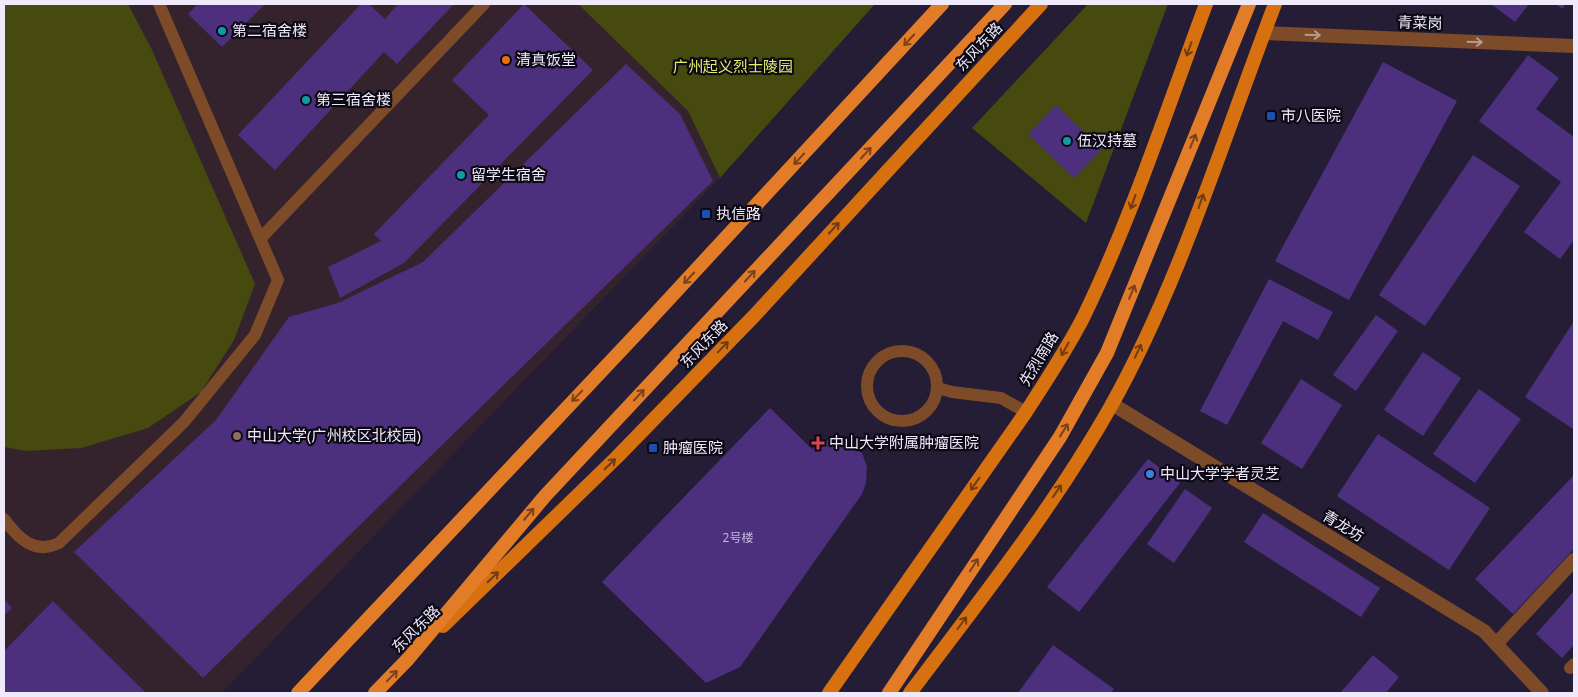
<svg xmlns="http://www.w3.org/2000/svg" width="1578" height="697" font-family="'Open Sans','Noto Sans SC',sans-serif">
	<rect width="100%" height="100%" fill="#241d35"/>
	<polygon fill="#34232d" points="4,4 578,4 688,111 720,178 222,693 4,693"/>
	<g fill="#464a0f">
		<polygon points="4,4 128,4 152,50 255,284 234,340 201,392 148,428 81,448 26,451 4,447"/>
		<polygon points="578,4 875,4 720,178 688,111"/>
		<polygon points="1088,4 1168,4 1086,223 972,128"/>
	</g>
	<g fill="#4c307e">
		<polygon points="198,4 265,4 222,47 188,14"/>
		<polygon points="361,4 369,4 385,19 398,4 454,4 397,64 384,52 275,170 238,135"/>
		<polygon points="524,4 593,70 404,263 340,298 328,267 381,241 374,234 489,115 452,80"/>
		<polygon points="1491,4 1529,4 1515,22"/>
		<polygon points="1556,4 1566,4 1562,9"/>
		<polygon points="1528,55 1559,78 1536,109 1574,137 1574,240 1560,259 1524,232 1561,182 1479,121"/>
		<polygon points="1383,62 1457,101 1349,300 1275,261"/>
		<polygon points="626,64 680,114 713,181 203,678 74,552 216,420 289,317 338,303 423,262"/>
		<polygon points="1056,105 1102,149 1074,178 1028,134"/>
		<polygon points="1473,155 1520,186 1425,326 1379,295"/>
		<polygon points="1269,279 1333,312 1318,340 1283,321 1227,425 1200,411"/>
		<polygon points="1376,315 1398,331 1356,391 1333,375"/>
		<polygon points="1574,321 1574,427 1573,429 1525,397"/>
		<polygon points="1423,352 1461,378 1423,436 1384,410"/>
		<polygon points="1301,379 1342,405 1302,469 1261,443"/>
		<polygon points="1479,389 1521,419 1475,483 1433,454"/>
		<polygon points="770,408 812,449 829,439 847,443 862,453 867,467 866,483 862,494 740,667 706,683 602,582"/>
		<polygon points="1378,434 1490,508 1449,570 1337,496"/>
		<polygon points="1148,459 1180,483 1079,612 1047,587"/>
		<polygon points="1574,475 1574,549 1513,614 1475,579"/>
		<polygon points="1185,489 1212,508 1174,563 1147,544"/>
		<polygon points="1263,513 1380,588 1361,617 1244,542"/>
		<polygon points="1574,591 1574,645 1562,658 1536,634"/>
		<polygon points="4,599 12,608 4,615"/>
		<polygon points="53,601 146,693 4,693 4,651"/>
		<polygon points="1053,645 1114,689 1111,693 1018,693"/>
		<polygon points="1373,655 1399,677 1386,693 1340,693"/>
	</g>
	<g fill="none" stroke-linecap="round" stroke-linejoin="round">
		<g stroke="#7d4b28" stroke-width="12">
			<polyline points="261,238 484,4"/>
			<circle cx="902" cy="386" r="35"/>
			<polyline points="938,388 952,392 1001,398 1026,412"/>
			<path d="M4,519c15,20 31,36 55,24l125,-121 71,-87 23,-55 -119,-276"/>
			<polyline points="1570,668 1574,664"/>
		</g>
		<g stroke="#7d4b28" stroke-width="14">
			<polyline points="1264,33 1574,46"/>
			<polyline points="1496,644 1574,560"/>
		</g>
		<polyline stroke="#7d4b28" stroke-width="14" points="1112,404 1484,631 1542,693"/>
		<g stroke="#d7700f" stroke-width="14">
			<polyline points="443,626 617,457 754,316 1041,4"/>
			<path d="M829,693l197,-281c20,-31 40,-61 57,-94 49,-101 84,-209 123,-314"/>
			<path d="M910,693c70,-93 144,-186 201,-287 69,-123 113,-270 164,-402"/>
		</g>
		<g stroke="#e27c26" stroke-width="14">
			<polyline points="298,693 644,326 942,4"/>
			<polyline points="375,693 408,659 545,496 1005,4"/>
			<polyline points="889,693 1060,437 1107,353 1249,4"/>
		</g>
	</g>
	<defs><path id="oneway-shaft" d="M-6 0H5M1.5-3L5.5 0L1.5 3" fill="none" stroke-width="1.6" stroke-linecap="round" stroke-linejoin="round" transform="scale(1.25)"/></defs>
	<g stroke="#b69a92">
		<use href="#oneway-shaft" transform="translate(1313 35) rotate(2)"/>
		<use href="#oneway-shaft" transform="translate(1475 42) rotate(2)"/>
	</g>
	<g stroke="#77421d">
		<use href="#oneway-shaft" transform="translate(909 40) rotate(133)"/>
		<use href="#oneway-shaft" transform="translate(1193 141) rotate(-68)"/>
		<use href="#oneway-shaft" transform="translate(866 153) rotate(-47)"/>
		<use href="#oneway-shaft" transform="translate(799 159) rotate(133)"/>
		<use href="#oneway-shaft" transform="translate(750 276) rotate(-47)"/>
		<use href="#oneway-shaft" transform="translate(689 278) rotate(133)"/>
		<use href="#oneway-shaft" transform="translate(1132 292) rotate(-68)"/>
		<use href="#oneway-shaft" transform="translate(639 395) rotate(-47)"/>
		<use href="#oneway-shaft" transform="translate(577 396) rotate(134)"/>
		<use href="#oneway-shaft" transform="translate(1064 430) rotate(-58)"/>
		<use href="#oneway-shaft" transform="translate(529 514) rotate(-50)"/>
		<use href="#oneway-shaft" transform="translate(974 565) rotate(-57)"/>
		<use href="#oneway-shaft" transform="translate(392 676) rotate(-46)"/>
	</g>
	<g stroke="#723c12">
		<use href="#oneway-shaft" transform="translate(1189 49) rotate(110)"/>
		<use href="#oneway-shaft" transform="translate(1201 201) rotate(-70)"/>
		<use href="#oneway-shaft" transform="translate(1133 202) rotate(110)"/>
		<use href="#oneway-shaft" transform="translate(834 228) rotate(-47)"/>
		<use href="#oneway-shaft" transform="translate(723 347) rotate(-46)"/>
		<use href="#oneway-shaft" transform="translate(1065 349) rotate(119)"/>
		<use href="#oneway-shaft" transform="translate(1138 351) rotate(-65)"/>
		<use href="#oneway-shaft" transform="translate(610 464) rotate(-44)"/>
		<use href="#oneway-shaft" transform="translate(975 484) rotate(125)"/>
		<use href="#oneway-shaft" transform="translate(1057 491) rotate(-56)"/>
		<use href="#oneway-shaft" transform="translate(493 577) rotate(-44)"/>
		<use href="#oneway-shaft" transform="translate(962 623) rotate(-53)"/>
	</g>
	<g fill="#0f9aa8" stroke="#0c0914" stroke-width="2">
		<circle cx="222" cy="31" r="5"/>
		<circle cx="306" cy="100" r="5"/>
		<circle cx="1067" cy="141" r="5"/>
		<circle cx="461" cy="175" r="5"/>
	</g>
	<circle fill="#e8710a" stroke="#0c0914" stroke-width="2" cx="506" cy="60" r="5"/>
	<g fill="#1a4fb4" stroke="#0c0914" stroke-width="2">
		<rect x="1266" y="111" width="10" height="10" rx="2.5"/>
		<rect x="701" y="209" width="10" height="10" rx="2.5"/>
		<rect x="648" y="443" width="10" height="10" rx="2.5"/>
	</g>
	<circle fill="#8d6e63" stroke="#0c0914" stroke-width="2" cx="237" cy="436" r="5"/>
	<path fill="#e0444e" stroke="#0c0914" stroke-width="2" d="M815.5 435.5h5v5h5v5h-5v5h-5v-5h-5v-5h5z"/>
	<circle fill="#3f7fe0" stroke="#0c0914" stroke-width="2" cx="1150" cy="474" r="5"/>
	<g text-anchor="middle" stroke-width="4.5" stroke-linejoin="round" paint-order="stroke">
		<g font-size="12" fill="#c6bcdc">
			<text x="738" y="542">2号楼</text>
		</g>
		<g font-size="15" fill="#eeeafb" stroke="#0c0914">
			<text transform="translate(1420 23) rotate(2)" y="5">青菜岗</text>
			<text transform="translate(979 47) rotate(-47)" y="5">东风东路</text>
			<text transform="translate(704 344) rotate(-46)" y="5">东风东路</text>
			<text transform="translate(1039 359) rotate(-59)" y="5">先烈南路</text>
			<text transform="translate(1343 526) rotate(31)" y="5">青龙坊</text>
			<text transform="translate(416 629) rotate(-44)" y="5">东风东路</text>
		</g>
		<g font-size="15" fill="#eeeafb" stroke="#0c0914" text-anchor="start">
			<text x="232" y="36">第二宿舍楼</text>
			<text x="516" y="65">清真饭堂</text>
			<text x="316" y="105">第三宿舍楼</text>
			<text x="1281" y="121">市八医院</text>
			<text x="1077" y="146">伍汉持墓</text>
			<text x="471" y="180">留学生宿舍</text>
			<text x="716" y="219">执信路</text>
			<text x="247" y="441">中山大学(广州校区北校园)</text>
			<text x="829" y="448">中山大学附属肿瘤医院</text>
			<text x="663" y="453">肿瘤医院</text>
			<text x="1160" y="479">中山大学学者灵芝</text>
		</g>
		<g font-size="15" fill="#e2ef6b" stroke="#0c0914">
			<text x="733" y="72">广州起义烈士陵园</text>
		</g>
	</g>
	<rect width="1578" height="697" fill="none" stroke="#eeeafb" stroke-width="10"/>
</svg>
